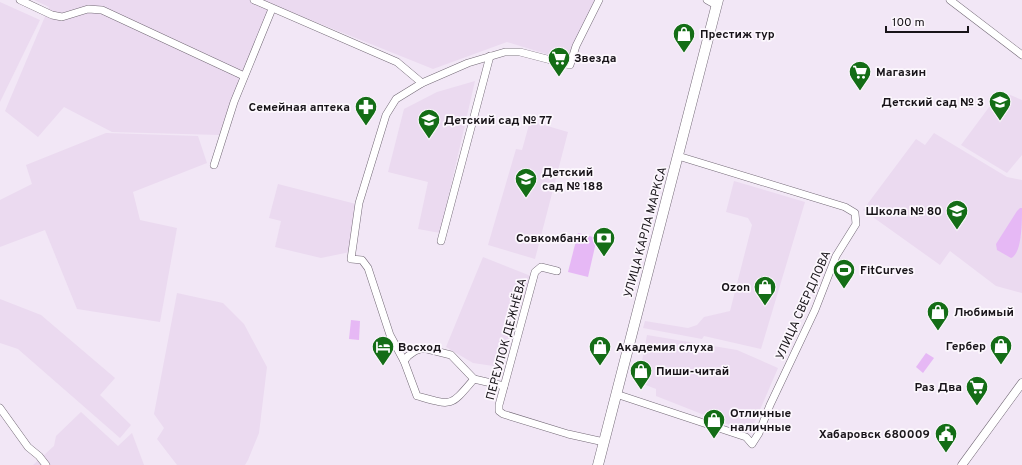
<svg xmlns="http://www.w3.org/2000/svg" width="1022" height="465" font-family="Overpass,sans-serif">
	<rect width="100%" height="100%" fill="#f2e7f6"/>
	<g fill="#ebdaf0">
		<polygon points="34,0 595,0 566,60 507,42 433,69 271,4 219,135 112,132 64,107 38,137 5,111 49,7"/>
		<polygon points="0,2 40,20 0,102"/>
		<polygon points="475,81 440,233 418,229 428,182 388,172 404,109 437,92"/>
		<polygon points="1001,91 1022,100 1022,155 1007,173 961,145"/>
		<polygon points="530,121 568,132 535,259 488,245 516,149 522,150"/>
		<polygon points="106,133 198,136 207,163 133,192 140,220 177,228 160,322 77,309 45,230 0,247 0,200 32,184 26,165"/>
		<polygon points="934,133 1007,177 1022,180 1022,293 996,286 950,251 940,265 863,210 916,139 925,145"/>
		<polygon points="734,181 805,202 761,349 704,336 702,339 643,328 645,321 688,328 697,325 704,317 730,311 752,225 748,218 726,212"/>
		<polygon points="278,184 356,204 350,252 321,258 275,247 281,221 269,218"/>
		<polygon points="483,257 531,276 500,367 473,363 446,347"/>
		<polygon points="177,293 223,303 244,324 267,367 259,433 248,460 245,465 177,465 157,439 164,428 154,414"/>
		<polygon points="0,299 41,315 115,378 100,395 131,425 120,438 18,349 0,343"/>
		<polygon points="647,335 737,350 778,368 750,433 656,396 656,389 638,382"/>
		<polygon points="81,412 118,446 132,433 144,465 33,465 54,446 56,436"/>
	</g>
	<g fill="#e6b8f5">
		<path d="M1020,208h2c0,13 0,46 -11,50l-14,-8 -1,-6 21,-33z"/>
		<polygon points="578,233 597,238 588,277 568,272"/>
		<polygon points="351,320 360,321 359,340 349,339"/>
		<polygon points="926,353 934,358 923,373 916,367"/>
	</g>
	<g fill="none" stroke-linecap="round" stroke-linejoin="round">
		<g stroke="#736976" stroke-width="8">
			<g id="minor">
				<polyline points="20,0 52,15 62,17 88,9 102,10 244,76"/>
				<polyline points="254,0 397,62 422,83"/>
				<polyline points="707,0 716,5"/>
				<polyline points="950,0 1022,55"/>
				<polyline points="214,165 234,102 272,9"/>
				<polyline points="441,241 490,56"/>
				<polyline points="557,271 541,267 535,272 499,405 499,411 503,414 568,434 604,442"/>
				<polyline points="404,361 408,356 415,351 423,348 451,355 474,379 504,386"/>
				<path d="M474,379c-24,28 -21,27 -57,17l-13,-35 -14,-26 -22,-67 -6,-8 -11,-1 8,-56 27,-88 10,-16 26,-16 46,-20 37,-11h15l50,13 6,-19 23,-46"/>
				<polyline points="616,394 746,437 752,444 759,433 770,405 815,310 836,256 856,224 855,213 845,207 678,156"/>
				<polyline points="0,408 28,447 39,456 46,465"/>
			</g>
		</g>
		<g stroke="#736976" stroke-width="9">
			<polyline id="major" points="962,465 1022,383"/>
		</g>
		<g stroke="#736976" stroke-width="11">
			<polyline id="highway" points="598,465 718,0"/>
		</g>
		<use href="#minor" stroke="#fff" stroke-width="7"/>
		<use href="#major" stroke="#fff" stroke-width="8"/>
		<use href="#highway" stroke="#fff" stroke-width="10"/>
	</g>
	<defs>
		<g id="shop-pin" transform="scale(1.15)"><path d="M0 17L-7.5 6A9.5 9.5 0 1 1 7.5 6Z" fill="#146d16" stroke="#fcf7fd"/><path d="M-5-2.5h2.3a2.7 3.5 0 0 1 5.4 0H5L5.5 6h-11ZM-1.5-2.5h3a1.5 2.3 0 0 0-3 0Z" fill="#fff"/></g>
		<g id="supermarket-pin" transform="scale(1.15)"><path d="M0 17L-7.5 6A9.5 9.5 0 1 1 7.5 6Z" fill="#146d16" stroke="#fcf7fd"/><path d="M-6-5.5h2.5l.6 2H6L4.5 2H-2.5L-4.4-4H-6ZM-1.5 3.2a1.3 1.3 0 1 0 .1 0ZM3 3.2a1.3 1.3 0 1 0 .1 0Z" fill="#fff"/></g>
		<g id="school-pin" transform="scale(1.15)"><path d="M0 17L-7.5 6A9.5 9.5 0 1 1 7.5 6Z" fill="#146d16" stroke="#fcf7fd"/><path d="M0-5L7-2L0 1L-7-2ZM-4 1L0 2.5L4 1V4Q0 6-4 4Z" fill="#fff"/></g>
		<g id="pharmacy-pin" transform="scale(1.15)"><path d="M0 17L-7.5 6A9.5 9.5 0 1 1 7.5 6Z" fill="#146d16" stroke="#fcf7fd"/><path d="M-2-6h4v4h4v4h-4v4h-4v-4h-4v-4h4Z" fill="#fff"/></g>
		<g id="bank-pin" transform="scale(1.15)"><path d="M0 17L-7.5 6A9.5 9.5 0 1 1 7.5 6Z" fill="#146d16" stroke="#fcf7fd"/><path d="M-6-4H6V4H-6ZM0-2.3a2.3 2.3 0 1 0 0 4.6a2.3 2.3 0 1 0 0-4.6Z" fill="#fff"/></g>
		<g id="stadium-pin" transform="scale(1.15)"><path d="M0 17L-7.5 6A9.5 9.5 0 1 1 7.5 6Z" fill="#146d16" stroke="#fcf7fd"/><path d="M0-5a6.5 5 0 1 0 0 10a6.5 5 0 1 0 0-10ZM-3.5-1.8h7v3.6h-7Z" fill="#fff"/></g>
		<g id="hotel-pin" transform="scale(1.15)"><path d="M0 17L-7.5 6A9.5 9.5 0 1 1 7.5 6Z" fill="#146d16" stroke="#fcf7fd"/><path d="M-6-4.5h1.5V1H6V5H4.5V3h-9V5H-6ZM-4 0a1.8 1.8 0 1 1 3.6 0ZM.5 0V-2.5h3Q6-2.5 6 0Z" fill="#fff"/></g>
		<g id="civic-pin" transform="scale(1.15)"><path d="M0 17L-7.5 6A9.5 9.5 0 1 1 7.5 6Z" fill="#146d16" stroke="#fcf7fd"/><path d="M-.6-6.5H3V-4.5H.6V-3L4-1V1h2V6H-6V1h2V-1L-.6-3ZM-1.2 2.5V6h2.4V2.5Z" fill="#fff"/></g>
	</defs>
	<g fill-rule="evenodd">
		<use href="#shop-pin" x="684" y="34"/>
		<use href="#supermarket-pin" x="559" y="58"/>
		<use href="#supermarket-pin" x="860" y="72"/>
		<use href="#school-pin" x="1000" y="102"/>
		<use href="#pharmacy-pin" x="366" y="107"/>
		<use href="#school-pin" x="429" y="120"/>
		<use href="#school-pin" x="526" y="179"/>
		<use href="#school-pin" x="957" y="211"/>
		<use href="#bank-pin" x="604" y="238"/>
		<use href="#stadium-pin" x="844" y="270"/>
		<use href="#shop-pin" x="765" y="287"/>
		<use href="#shop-pin" x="938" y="312"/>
		<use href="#shop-pin" x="1001" y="346"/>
		<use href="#hotel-pin" x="383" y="347"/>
		<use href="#shop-pin" x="600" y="347"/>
		<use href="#shop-pin" x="641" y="371"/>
		<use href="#supermarket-pin" x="977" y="387"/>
		<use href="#shop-pin" x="714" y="420"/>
		<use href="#civic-pin" x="946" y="434"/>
	</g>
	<g text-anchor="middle" stroke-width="3.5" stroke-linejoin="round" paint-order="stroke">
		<g font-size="12" font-weight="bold" fill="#181419" stroke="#fcf7fd" text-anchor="start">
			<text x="700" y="38">Престиж тур</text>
			<text x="574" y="62">Звезда</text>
			<text x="876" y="76">Магазин</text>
			<text x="984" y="106" text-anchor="end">Детский сад № 3</text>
			<text x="350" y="111" text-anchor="end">Семейная аптека</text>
			<text x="444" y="124">Детский сад № 77</text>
			<text x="542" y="176">Детский<tspan x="542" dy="14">сад № 188</tspan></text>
			<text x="942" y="215" text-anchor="end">Школа № 80</text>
			<text x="588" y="242" text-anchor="end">Совкомбанк</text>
			<text x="860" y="274">FitCurves</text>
			<text x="750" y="291" text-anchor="end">Ozon</text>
			<text x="954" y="316">Любимый</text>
			<text x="986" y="350" text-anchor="end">Гербер</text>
			<text x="398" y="351">Восход</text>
			<text x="616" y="351">Академия слуха</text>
			<text x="656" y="375">Пиши-читай</text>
			<text x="962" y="391" text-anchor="end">Раз Два</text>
			<text x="730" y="417">Отличные<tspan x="730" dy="14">наличные</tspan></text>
			<text x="930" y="438" text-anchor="end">Хабаровск 680009</text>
		</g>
		<g font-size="12" fill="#181419" stroke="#fcf7fd">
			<text transform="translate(645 232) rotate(-75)" y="4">УЛИЦА КАРЛА МАРКСА</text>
			<text transform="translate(803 305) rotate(-66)" y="4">УЛИЦА СВЕРДЛОВА</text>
			<text transform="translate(506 339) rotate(-75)" y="4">ПЕРЕУЛОК ДЕЖНЁВА</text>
		</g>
	</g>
	<path d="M886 26v6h82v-6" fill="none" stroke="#181419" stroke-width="2"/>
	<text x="892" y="26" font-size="12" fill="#181419" stroke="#fcf7fd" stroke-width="3" paint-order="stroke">100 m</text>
</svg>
